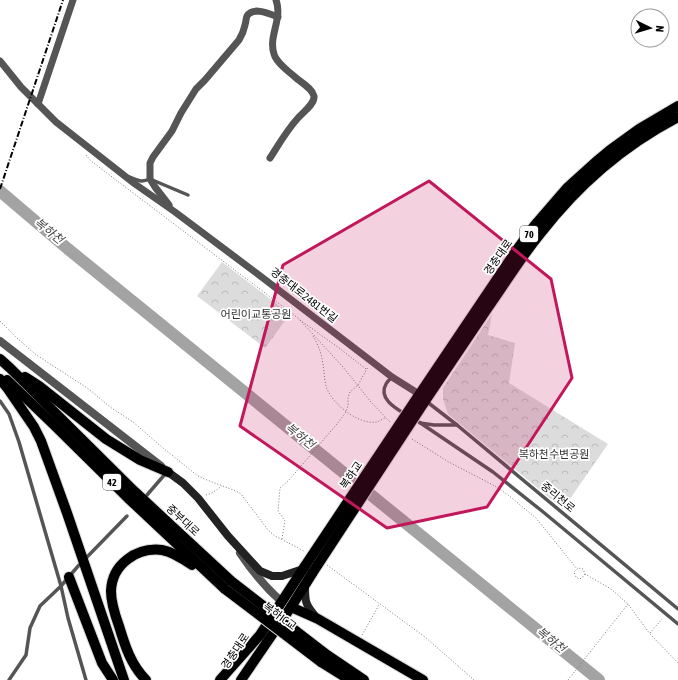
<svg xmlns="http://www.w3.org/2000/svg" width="678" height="680" font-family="'Asap Condensed','Noto Sans KR',sans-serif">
	<defs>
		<pattern id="park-crowns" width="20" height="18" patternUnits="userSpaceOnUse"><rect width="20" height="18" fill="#dcdcdc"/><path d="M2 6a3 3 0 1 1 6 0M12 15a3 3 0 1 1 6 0" fill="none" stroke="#bbb"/></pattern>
	</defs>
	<rect width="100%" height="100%" fill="#fff"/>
	<g fill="url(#park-crowns)">
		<polygon points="222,262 290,314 265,348 197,296"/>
		<polygon points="492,314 488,335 515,343 509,383 608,444 563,509 448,414 443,399 443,388"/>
	</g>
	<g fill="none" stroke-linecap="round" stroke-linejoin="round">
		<polyline stroke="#a3a3a3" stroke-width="12" points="0,191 68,249 599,680"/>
		<g stroke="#dbdbdb" stroke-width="12">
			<g id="primary">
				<polyline points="0,359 10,368 134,491 231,581"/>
				<polyline points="25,377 39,386 106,439 140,460 168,472"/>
				<polyline points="0,379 8,389 34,427 41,441 67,513 124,680"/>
				<polyline points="7,380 53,424 128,498 225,589"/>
				<polyline points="417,398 516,251 535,225 567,188 598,160 610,150 639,129 678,106"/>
				<path d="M423,404c22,-33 44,-65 66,-98 17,-24 32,-49 51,-72 37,-48 84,-89 138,-117"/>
				<polyline points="69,577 102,663 113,680"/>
				<polyline points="291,607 318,619 423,680"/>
				<polyline points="327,655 364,680"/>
				<polyline points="321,662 350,680"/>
				<path d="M146,680c-15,-15 -21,-34 -27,-54 -4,-11 -8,-23 -8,-35 1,-27 26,-44 51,-41 11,2 20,8 30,15"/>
				<polyline points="220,680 260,635 305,566"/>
				<polyline points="241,680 291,607 313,572"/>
			</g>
		</g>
		<g stroke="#777" stroke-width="1" stroke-dasharray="1 2" stroke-linecap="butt">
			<polyline points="86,155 91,161 298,318 343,367 371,402 390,422"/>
			<polyline points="300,320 339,348 366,369"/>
			<polyline points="0,321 17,338 35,354 90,390 110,407 133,422 163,448 198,476 207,480 236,491 241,494 268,530 275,536 304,551"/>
			<path d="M313,336c4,7 8,15 9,23 2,9 2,18 4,27 5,17 32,39 50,36 3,0 6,-3 9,-4"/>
			<polyline points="412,439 447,461 466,471 493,485 507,494 536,518 577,569"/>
			<polyline points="206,495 212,493 222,486"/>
			<polyline points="282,539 285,521 278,511 280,488 289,480 337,424 346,412 348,406 348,397 350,392 358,385 368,367"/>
			<polyline points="327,565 425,637 474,680"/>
			<polyline points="585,574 582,578 579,579 576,577 574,572 578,568 583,569 585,574 611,589 628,604 650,634 678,663"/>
			<polyline points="650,633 662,619"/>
			<polyline points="362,635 379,605"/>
			<polyline points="568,680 628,604"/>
		</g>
		<g stroke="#555" stroke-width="3.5">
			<path d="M129,177c9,3 11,6 21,2l38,16"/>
			<path d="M392,377c-2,2 -5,5 -6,7 -8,14 9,24 19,30"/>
			<polyline points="0,401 9,414 19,442 61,586 68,618 86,680"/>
			<polyline points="426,401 457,425 678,609"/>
			<polyline points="419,422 493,472 542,511 678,624"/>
			<polyline points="420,423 434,425 457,425"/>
			<polyline points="147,495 166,473"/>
			<polyline points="87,557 127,516"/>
			<polyline points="9,680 26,655 30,628 40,606 61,586 79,565"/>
		</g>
		<g stroke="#555" stroke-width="7">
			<polyline points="0,61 21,87 56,122 135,184 175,212 259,275 392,377 419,394"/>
			<polyline points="38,104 73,0"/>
			<path d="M270,158c9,-14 17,-28 28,-40 5,-6 17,-14 16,-22 -2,-8 -14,-14 -19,-19 -7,-6 -19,-15 -21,-23 -6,-18 9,-35 2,-54"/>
			<path d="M169,205l-14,-18 -5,-8v-16l3,-6 19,-26 9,-18 15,-24 9,-9 34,-40c3,-5 5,-10 6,-15 1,-3 1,-7 2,-9 6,-10 23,-2 31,1"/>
		</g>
		<g stroke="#555" stroke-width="8">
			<polyline points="0,341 161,466"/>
			<path d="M240,553c12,18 25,34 42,49"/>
		</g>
		<g stroke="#222" stroke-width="8">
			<polyline points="168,472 183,483 198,498 228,536 260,571 272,576 282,576 303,569"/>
			<path d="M305,585c0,17 0,19 11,32"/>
		</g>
		<use href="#primary" stroke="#000" stroke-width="10"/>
		<polyline stroke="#000" stroke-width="2" stroke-dasharray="6 2 1 2" stroke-linecap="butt" points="0,189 63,0"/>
		<g stroke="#dbdbdb" stroke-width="12" stroke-linecap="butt">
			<g id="primary-bridge">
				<polyline points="305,566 417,398"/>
				<polyline points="313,572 423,404"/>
				<polyline points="231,581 327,655"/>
				<polyline points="225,589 321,662"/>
			</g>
		</g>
		<use href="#primary-bridge" stroke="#000" stroke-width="10"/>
	</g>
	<path fill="#c2185b" fill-opacity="0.2" stroke="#c2185b" stroke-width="3" stroke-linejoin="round" d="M429,181l122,98 21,99 -85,129 -100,21 -147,-102 43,-161z"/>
	<g text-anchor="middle" stroke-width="3.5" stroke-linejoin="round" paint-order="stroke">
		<g fill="#fff" stroke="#4c4c4c" stroke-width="1">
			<rect x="520" y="226" width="18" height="16" rx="3"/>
			<rect x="103" y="474" width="18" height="16" rx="3"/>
		</g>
		<g font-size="10" font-weight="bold" fill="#000">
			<text x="529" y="238">70</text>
			<text x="112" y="486">42</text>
		</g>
		<g font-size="11" fill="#000" stroke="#fff">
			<text transform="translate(498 257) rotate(-55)" y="4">경충대로</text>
			<text transform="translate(304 295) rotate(38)" y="4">경충대로2481번길</text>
			<text transform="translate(351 475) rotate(-56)" y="4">복하교</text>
			<text transform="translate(558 497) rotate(40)" y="4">중리천로</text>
			<text transform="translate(183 520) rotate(43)" y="4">중부대로</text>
			<text transform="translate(280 616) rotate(37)" y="4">복하IC교</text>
			<text transform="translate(235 651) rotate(-56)" y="4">경충대로</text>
		</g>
		<g font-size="11" fill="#333" stroke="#fff">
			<text x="256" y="318">어린이교통공원</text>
			<text x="554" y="458">복하천수변공원</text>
		</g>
		<g font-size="12" font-style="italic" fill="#444" stroke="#fff">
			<text transform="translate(49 231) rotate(39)" y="4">복하천</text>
			<text transform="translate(300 436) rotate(39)" y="4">복하천</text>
			<text transform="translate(551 640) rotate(39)" y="4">복하천</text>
		</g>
	</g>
	<g transform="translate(650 28) rotate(95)"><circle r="19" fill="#ffffff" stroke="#999999"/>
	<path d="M0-3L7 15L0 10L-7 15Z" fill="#000000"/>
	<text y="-6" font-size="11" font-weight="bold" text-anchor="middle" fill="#000000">N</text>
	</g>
</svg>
